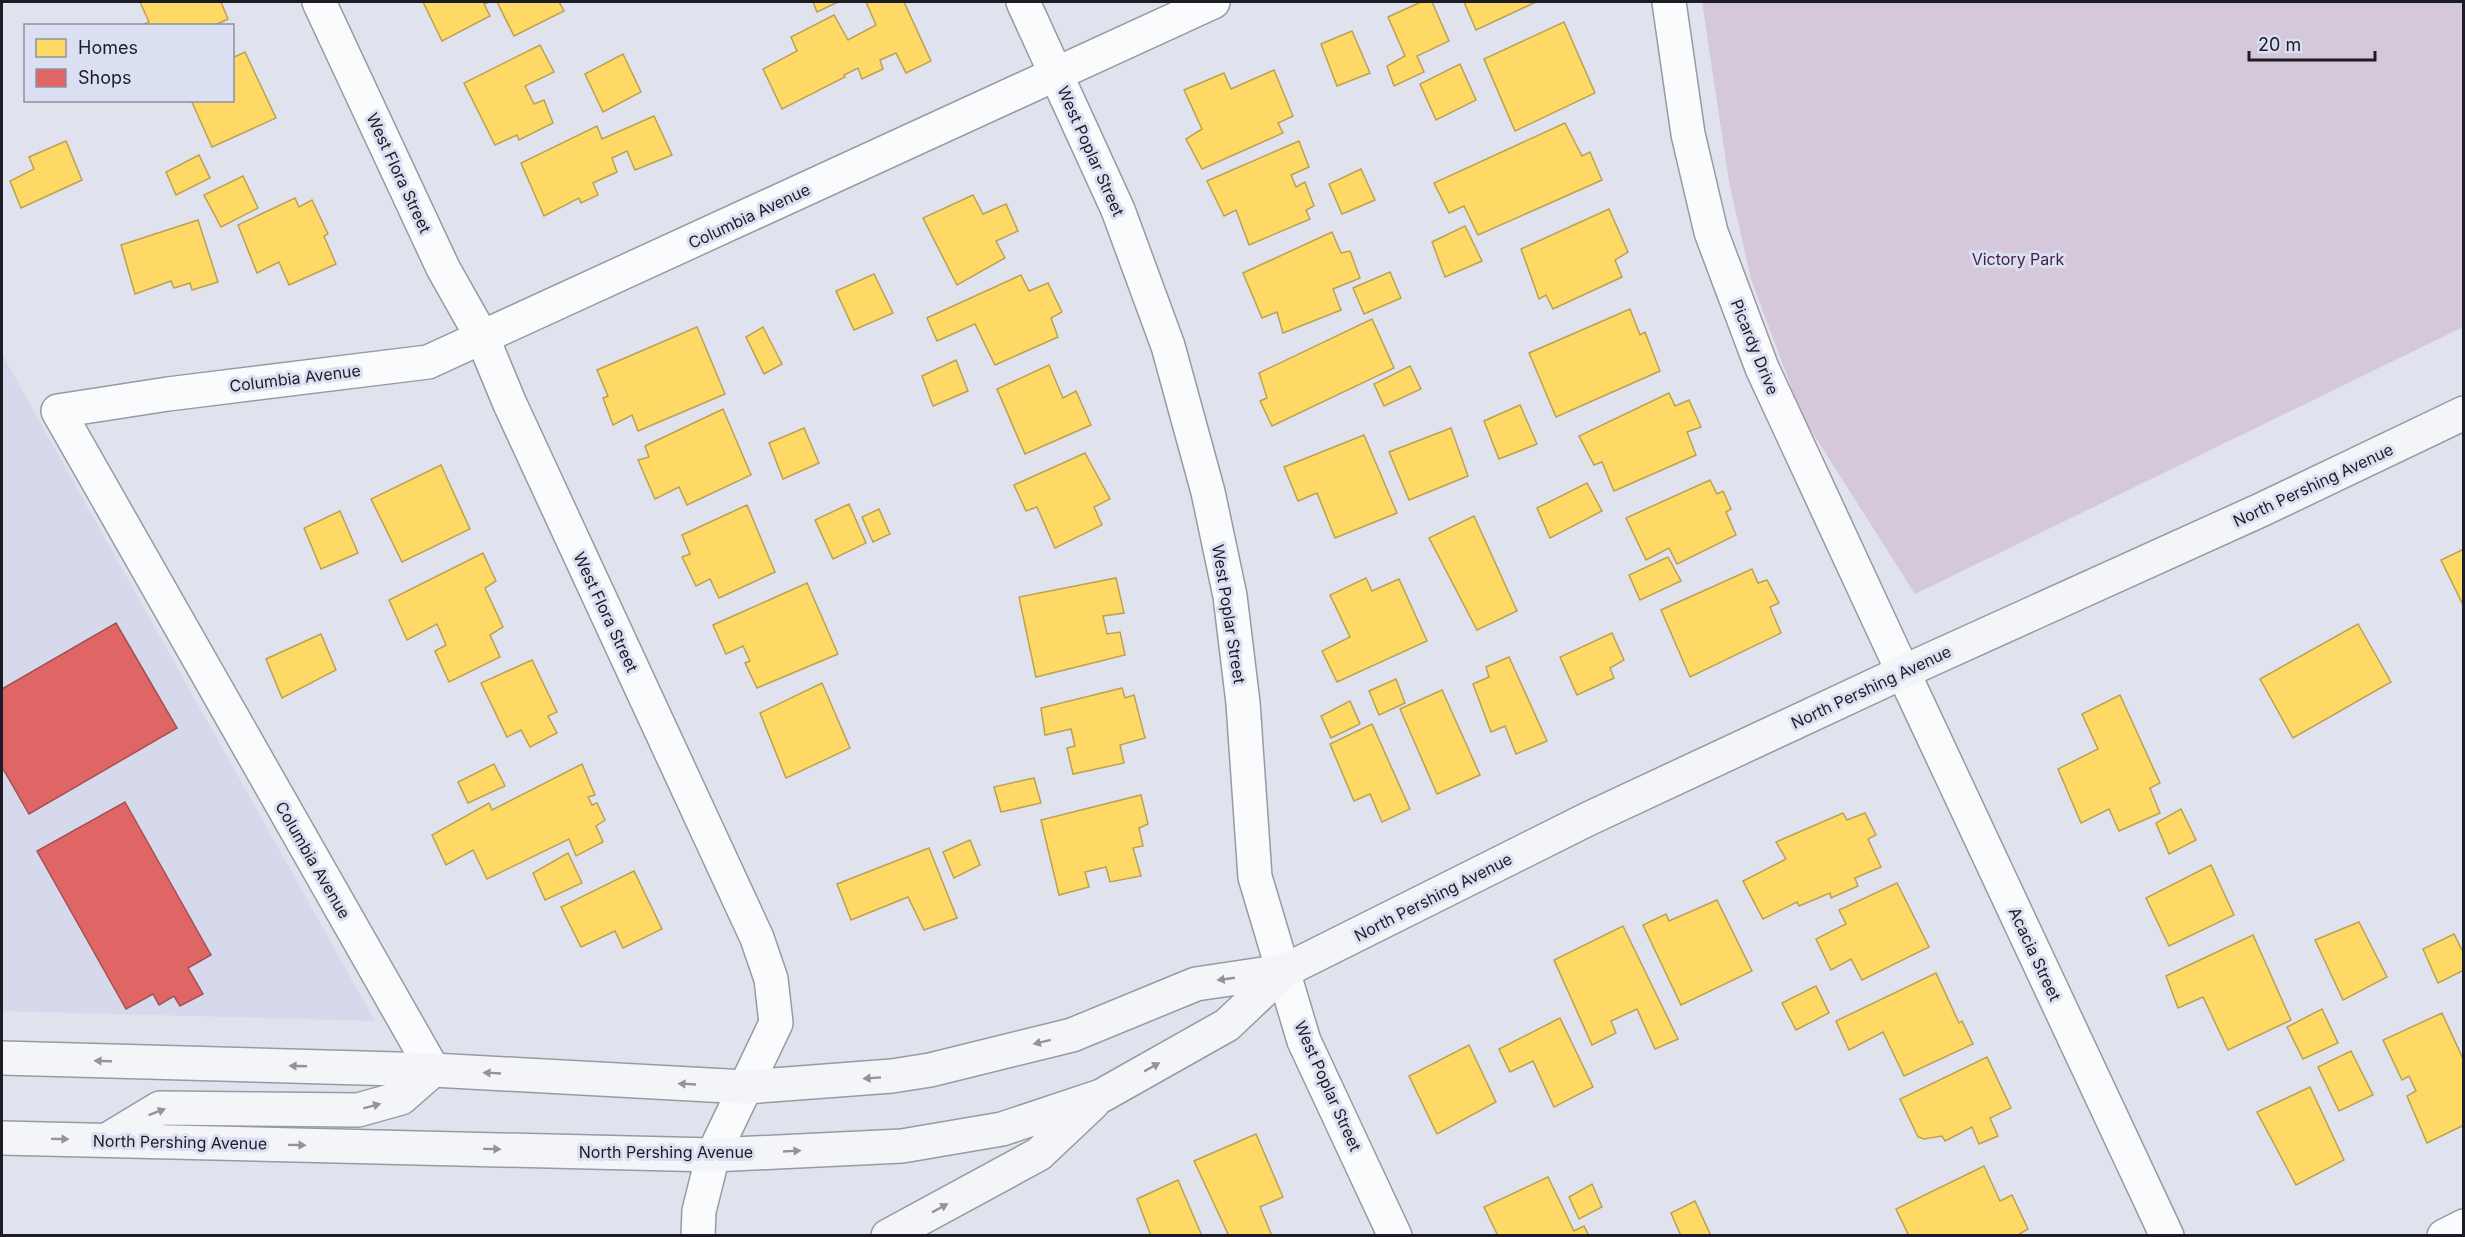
<svg xmlns="http://www.w3.org/2000/svg" width="2465" height="1237" font-family="Inter,sans-serif">
	<rect width="100%" height="100%" fill="#e0e2ed"/>
	<polygon fill="#d6d9ec" points="2,354 375,1021 2,1011"/>
	<polygon fill="#d4c8da" points="1702,2 2463,2 2463,327 1915,594 1802,416 1751,279 1729,182"/>
	<g fill="#ffd966" stroke="#bba152" stroke-width="1.5">
		<polygon points="140,2 221,2 228,19 213,26 139,26 149,22"/>
		<polygon points="423,2 490,2 484,4 490,16 442,41"/>
		<polygon points="497,2 559,2 564,11 514,36"/>
		<polygon points="813,2 838,2 817,12"/>
		<polygon points="866,2 904,2 931,61 906,73 896,53 880,60 883,69 862,79 858,68 844,75 845,77 782,109 763,69 797,51 791,37 834,15 848,40 876,25"/>
		<polygon points="1421,2 1432,2 1449,41 1417,56 1424,72 1394,86 1387,66 1405,56 1388,17"/>
		<polygon points="1464,2 1536,2 1476,30"/>
		<polygon points="1564,22 1595,93 1515,131 1484,59"/>
		<polygon points="1352,31 1370,73 1337,86 1321,44"/>
		<polygon points="540,45 554,72 525,86 534,104 544,100 553,123 519,140 517,135 495,145 464,83"/>
		<polygon points="245,52 276,118 212,147 191,100 232,100 232,58"/>
		<polygon points="623,54 641,92 603,112 585,74"/>
		<polygon points="1460,64 1476,100 1436,120 1420,84"/>
		<polygon points="1274,70 1293,116 1278,123 1283,133 1202,169 1186,139 1202,129 1184,90 1224,73 1231,89"/>
		<polygon points="654,116 672,155 635,170 627,151 612,158 617,172 593,183 598,195 581,203 579,198 544,216 521,163 597,126 602,139"/>
		<polygon points="1565,123 1582,156 1590,152 1602,180 1478,235 1464,206 1449,213 1434,183"/>
		<polygon points="66,141 82,180 21,208 10,181 34,169 29,157"/>
		<polygon points="1299,141 1309,167 1291,175 1296,187 1305,182 1314,206 1306,210 1310,219 1249,245 1236,210 1224,216 1207,181"/>
		<polygon points="199,155 210,178 176,195 166,172"/>
		<polygon points="1361,169 1375,200 1342,214 1329,184"/>
		<polygon points="243,176 258,208 221,227 204,195"/>
		<polygon points="973,195 983,214 1006,204 1018,231 996,241 1005,258 957,285 923,218"/>
		<polygon points="295,198 299,207 312,200 328,234 324,236 336,264 289,285 279,262 257,273 238,225"/>
		<polygon points="1609,209 1628,252 1615,260 1622,277 1553,309 1546,295 1539,299 1521,249"/>
		<polygon points="198,220 218,282 192,290 190,283 174,288 171,281 135,294 121,245"/>
		<polygon points="1465,226 1482,261 1445,277 1432,242"/>
		<polygon points="1332,232 1341,253 1350,251 1360,278 1333,289 1341,310 1283,333 1277,312 1262,318 1243,273"/>
		<polygon points="1390,272 1401,298 1364,314 1353,288"/>
		<polygon points="874,274 893,313 854,330 836,291"/>
		<polygon points="1021,275 1029,291 1048,283 1062,312 1051,318 1058,337 995,365 975,324 937,341 927,318"/>
		<polygon points="1630,309 1640,335 1645,332 1660,371 1556,417 1529,353"/>
		<polygon points="1372,319 1394,368 1272,426 1260,401 1267,398 1259,373"/>
		<polygon points="697,327 725,394 638,431 632,415 613,425 603,398 608,396 597,370"/>
		<polygon points="763,327 782,364 764,374 746,337"/>
		<polygon points="956,360 968,391 933,406 922,376"/>
		<polygon points="1049,365 1063,398 1076,391 1091,425 1025,454 997,389"/>
		<polygon points="1410,366 1421,389 1384,406 1374,384"/>
		<polygon points="1669,393 1675,406 1689,400 1701,427 1687,432 1696,455 1614,491 1602,462 1594,465 1579,436"/>
		<polygon points="1520,405 1537,444 1499,459 1484,421"/>
		<polygon points="723,409 751,475 687,505 679,487 655,499 638,460 649,457 645,446"/>
		<polygon points="804,428 819,463 783,479 769,443"/>
		<polygon points="1451,428 1468,476 1409,500 1389,452"/>
		<polygon points="1364,435 1397,513 1335,538 1317,493 1298,501 1284,467"/>
		<polygon points="1085,453 1110,499 1094,507 1102,525 1055,548 1037,507 1026,511 1014,485"/>
		<polygon points="441,465 470,529 402,562 371,499"/>
		<polygon points="1710,480 1717,494 1723,491 1731,509 1726,512 1736,535 1677,564 1669,548 1646,560 1626,518"/>
		<polygon points="1587,483 1602,511 1550,538 1537,508"/>
		<polygon points="849,504 866,543 833,559 815,520"/>
		<polygon points="747,505 775,572 719,598 710,579 696,586 682,557 690,554 682,535"/>
		<polygon points="879,509 890,534 873,542 862,517"/>
		<polygon points="340,511 358,553 321,569 304,528"/>
		<polygon points="1474,516 1517,611 1477,630 1429,538"/>
		<polygon points="2464,549 2464,607 2441,560"/>
		<polygon points="483,553 496,581 485,588 503,627 490,635 500,657 449,682 435,651 446,645 437,624 407,640 389,600"/>
		<polygon points="1668,557 1681,581 1640,600 1629,575"/>
		<polygon points="1752,569 1758,583 1767,580 1779,603 1770,607 1781,633 1690,677 1661,610"/>
		<polygon points="1116,578 1124,613 1103,616 1107,634 1120,632 1125,655 1036,677 1019,597"/>
		<polygon points="1366,578 1372,591 1399,579 1427,641 1337,682 1322,651 1350,637 1330,595"/>
		<polygon points="807,583 838,654 757,688 745,663 750,661 743,646 726,654 713,625"/>
		<polygon points="2358,624 2391,682 2293,738 2260,679"/>
		<polygon points="1612,633 1624,660 1610,668 1614,678 1577,695 1560,657"/>
		<polygon points="321,634 336,670 282,698 266,659"/>
		<polygon points="1509,657 1547,741 1516,754 1505,726 1491,732 1473,684 1489,677 1486,667"/>
		<polygon points="532,660 557,712 548,716 557,733 530,747 521,730 507,737 481,683"/>
		<polygon points="1396,679 1405,703 1379,715 1369,691"/>
		<polygon points="822,683 850,748 786,778 760,713"/>
		<polygon points="1122,688 1125,698 1134,695 1145,738 1120,745 1124,763 1073,774 1067,748 1075,746 1071,729 1045,735 1041,708"/>
		<polygon points="1442,690 1480,775 1437,794 1400,709"/>
		<polygon points="2120,695 2160,783 2150,788 2160,813 2119,831 2109,809 2081,823 2058,769 2098,749 2082,714"/>
		<polygon points="1350,701 1360,724 1331,738 1321,716"/>
		<polygon points="1372,724 1410,809 1382,822 1370,794 1354,801 1330,744"/>
		<polygon points="494,764 505,786 468,803 458,782"/>
		<polygon points="582,764 595,795 588,797 592,805 597,803 605,820 596,826 603,842 576,856 569,839 487,879 473,850 446,865 432,835 489,803 492,810"/>
		<polygon points="1034,778 1041,803 1001,812 994,787"/>
		<polygon points="1141,795 1148,824 1139,828 1143,846 1133,848 1141,876 1110,882 1106,867 1085,872 1089,887 1059,895 1041,820"/>
		<polygon points="2181,809 2196,840 2169,854 2156,823"/>
		<polygon points="1843,813 1847,820 1865,813 1876,835 1868,839 1881,867 1855,878 1858,886 1831,898 1830,893 1799,906 1797,902 1763,919 1743,881 1786,859 1776,842"/>
		<polygon points="970,840 980,865 954,878 943,852"/>
		<polygon points="929,848 957,918 924,930 908,897 851,920 837,884"/>
		<polygon points="568,853 582,883 545,900 533,873"/>
		<polygon points="2211,865 2234,915 2169,946 2146,898"/>
		<polygon points="634,871 662,929 623,948 615,931 581,947 561,907"/>
		<polygon points="1897,883 1929,947 1862,980 1851,959 1831,970 1816,939 1846,924 1839,910"/>
		<polygon points="1717,900 1752,971 1681,1005 1643,925 1666,914 1669,921"/>
		<polygon points="2359,922 2387,977 2343,1000 2315,940"/>
		<polygon points="1623,926 1678,1039 1655,1049 1637,1009 1611,1021 1616,1033 1592,1045 1554,960"/>
		<polygon points="2454,934 2464,954 2464,970 2438,983 2423,949"/>
		<polygon points="2253,935 2291,1020 2228,1050 2203,997 2178,1008 2166,976"/>
		<polygon points="1936,973 1959,1023 1962,1021 1973,1044 1904,1076 1883,1032 1849,1050 1836,1021"/>
		<polygon points="1816,986 1829,1013 1796,1030 1782,1003"/>
		<polygon points="2322,1009 2338,1043 2303,1059 2287,1027"/>
		<polygon points="2442,1013 2464,1061 2464,1125 2427,1143 2407,1096 2416,1091 2409,1076 2402,1080 2383,1040"/>
		<polygon points="1560,1018 1593,1087 1554,1107 1533,1061 1510,1072 1499,1049"/>
		<polygon points="1469,1045 1496,1102 1437,1134 1409,1076"/>
		<polygon points="2351,1051 2373,1095 2339,1111 2318,1067"/>
		<polygon points="1987,1057 2011,1108 1990,1118 1998,1136 1979,1144 1972,1127 1945,1141 1942,1136 1924,1139 1918,1137 1900,1099"/>
		<polygon points="2310,1087 2344,1160 2296,1185 2257,1112"/>
		<polygon points="1256,1134 1283,1197 1260,1207 1272,1236 1229,1236 1194,1161"/>
		<polygon points="1984,1166 2000,1201 2012,1195 2028,1229 2016,1236 1909,1236 1896,1209"/>
		<polygon points="1548,1177 1574,1231 1584,1226 1589,1236 1498,1236 1484,1207"/>
		<polygon points="1178,1180 1202,1236 1151,1236 1137,1199"/>
		<polygon points="1592,1184 1602,1207 1579,1219 1569,1197"/>
		<polygon points="1695,1201 1711,1236 1681,1236 1671,1213"/>
	</g>
	<g fill="#e06666" stroke="#a55052" stroke-width="1.5">
		<polygon points="116,623 177,728 29,814 2,767 2,689"/>
		<polygon points="125,802 211,955 188,968 203,994 180,1006 174,996 159,1005 153,994 126,1009 37,851"/>
	</g>
	<g fill="none" stroke-linecap="round" stroke-linejoin="round">
		<g stroke="#989aa2" stroke-width="36">
			<g id="minor">
				<polyline points="319,2 443,268 483,339 510,404 757,938 771,979 776,1023 713,1155 699,1211 698,1236"/>
				<polyline points="1023,2 1118,210 1168,346 1208,492 1230,596 1243,703 1255,877 1304,1041 1395,1236"/>
				<polyline points="1903,672 2167,1236"/>
				<polyline points="433,1070 58,411 168,394 428,362 1213,2"/>
				<polyline points="2444,1236 2464,1226"/>
			</g>
		</g>
		<g stroke="#989aa2" stroke-width="36">
			<polyline id="tertiary" points="1669,2 1688,134 1711,232 1762,368 1903,672"/>
		</g>
		<g stroke="#989aa2" stroke-width="36">
			<g id="secondary">
				<polyline points="2,1058 433,1070 746,1087 892,1076 930,1070 1072,1035 1196,984 1284,971"/>
				<polyline points="2,1138 713,1155 902,1146 1002,1129 1101,1096 1227,1025 1284,971 1588,819 1903,672 2263,509 2464,413"/>
				<polyline points="107,1140 160,1108 358,1110 401,1098 433,1070"/>
				<polyline points="888,1236 1039,1154 1093,1103"/>
			</g>
		</g>
		<use href="#minor" stroke="#fafbfc" stroke-width="33"/>
		<use href="#tertiary" stroke="#fafbfc" stroke-width="33"/>
		<use href="#secondary" stroke="#f3f5f9" stroke-width="33"/>
	</g>
	<defs><path id="oneway-solid" d="M-6-.8H1V-3.2L6.5 0L1 3.2V.8H-6Z" transform="scale(1.5)"/></defs>
	<g fill="#929499">
		<use href="#oneway-solid" transform="translate(1226 979) rotate(172)"/>
		<use href="#oneway-solid" transform="translate(1042 1042) rotate(166)"/>
		<use href="#oneway-solid" transform="translate(103 1061) rotate(-178)"/>
		<use href="#oneway-solid" transform="translate(298 1066) rotate(-178)"/>
		<use href="#oneway-solid" transform="translate(1152 1067) rotate(-29)"/>
		<use href="#oneway-solid" transform="translate(492 1073) rotate(-177)"/>
		<use href="#oneway-solid" transform="translate(872 1078) rotate(176)"/>
		<use href="#oneway-solid" transform="translate(687 1084) rotate(-177)"/>
		<use href="#oneway-solid" transform="translate(372 1106) rotate(-15)"/>
		<use href="#oneway-solid" transform="translate(157 1112) rotate(-21)"/>
		<use href="#oneway-solid" transform="translate(60 1139) rotate(1)"/>
		<use href="#oneway-solid" transform="translate(297 1145) rotate(1)"/>
		<use href="#oneway-solid" transform="translate(492 1149) rotate(1)"/>
		<use href="#oneway-solid" transform="translate(792 1151) rotate(-3)"/>
		<use href="#oneway-solid" transform="translate(940 1208) rotate(-29)"/>
	</g>
	<g text-anchor="middle" stroke-width="6" stroke-linejoin="round" paint-order="stroke">
		<g font-size="16" fill="#1c1d24" stroke="#dbdff2">
			<text transform="translate(1091 151) rotate(66)" y="6">West Poplar Street</text>
			<text transform="translate(399 173) rotate(65)" y="6">West Flora Street</text>
			<text transform="translate(749 216) rotate(-25)" y="6">Columbia Avenue</text>
			<text transform="translate(1755 347) rotate(68)" y="6">Picardy Drive</text>
			<text transform="translate(295 378) rotate(-7)" y="6">Columbia Avenue</text>
			<text transform="translate(2313 485) rotate(-25)" y="6">North Pershing Avenue</text>
			<text transform="translate(606 612) rotate(65)" y="6">West Flora Street</text>
			<text transform="translate(1229 614) rotate(81)" y="6">West Poplar Street</text>
			<text transform="translate(1871 687) rotate(-25)" y="6">North Pershing Avenue</text>
			<text transform="translate(313 860) rotate(60)" y="6">Columbia Avenue</text>
			<text transform="translate(1433 897) rotate(-27)" y="6">North Pershing Avenue</text>
			<text transform="translate(2035 954) rotate(65)" y="6">Acacia Street</text>
			<text transform="translate(1328 1086) rotate(66)" y="6">West Poplar Street</text>
			<text transform="translate(180 1142) rotate(1)" y="6">North Pershing Avenue</text>
			<text x="666" y="1158">North Pershing Avenue</text>
		</g>
		<g font-size="16" fill="#451d46" stroke="#dbdff2">
			<text x="2018" y="265">Victory Park</text>
		</g>
	</g>
	<rect width="2465" height="1237" fill="none" stroke="#1c1d24" stroke-width="6"/>
	<rect x="24" y="24" width="210" height="78" fill="#dbdff2" stroke="#8f91a0" stroke-width="1.5"/>
	<rect x="36" y="39" width="30" height="18" fill="#ffd966" stroke="#8f91a0" stroke-width="1.5"/>
	<text x="78" y="54" font-size="18" fill="#1c1d24">Homes</text>
	<rect x="36" y="69" width="30" height="18" fill="#e06666" stroke="#8f91a0" stroke-width="1.5"/>
	<text x="78" y="84" font-size="18" fill="#1c1d24">Shops</text>
	<path d="M2249 51v9h126v-9" fill="none" stroke="#1c1d24" stroke-width="3"/>
	<text x="2258" y="51" font-size="18" fill="#1c1d24" stroke="#dbdff2" stroke-width="4.5" paint-order="stroke">20 m</text>
</svg>
